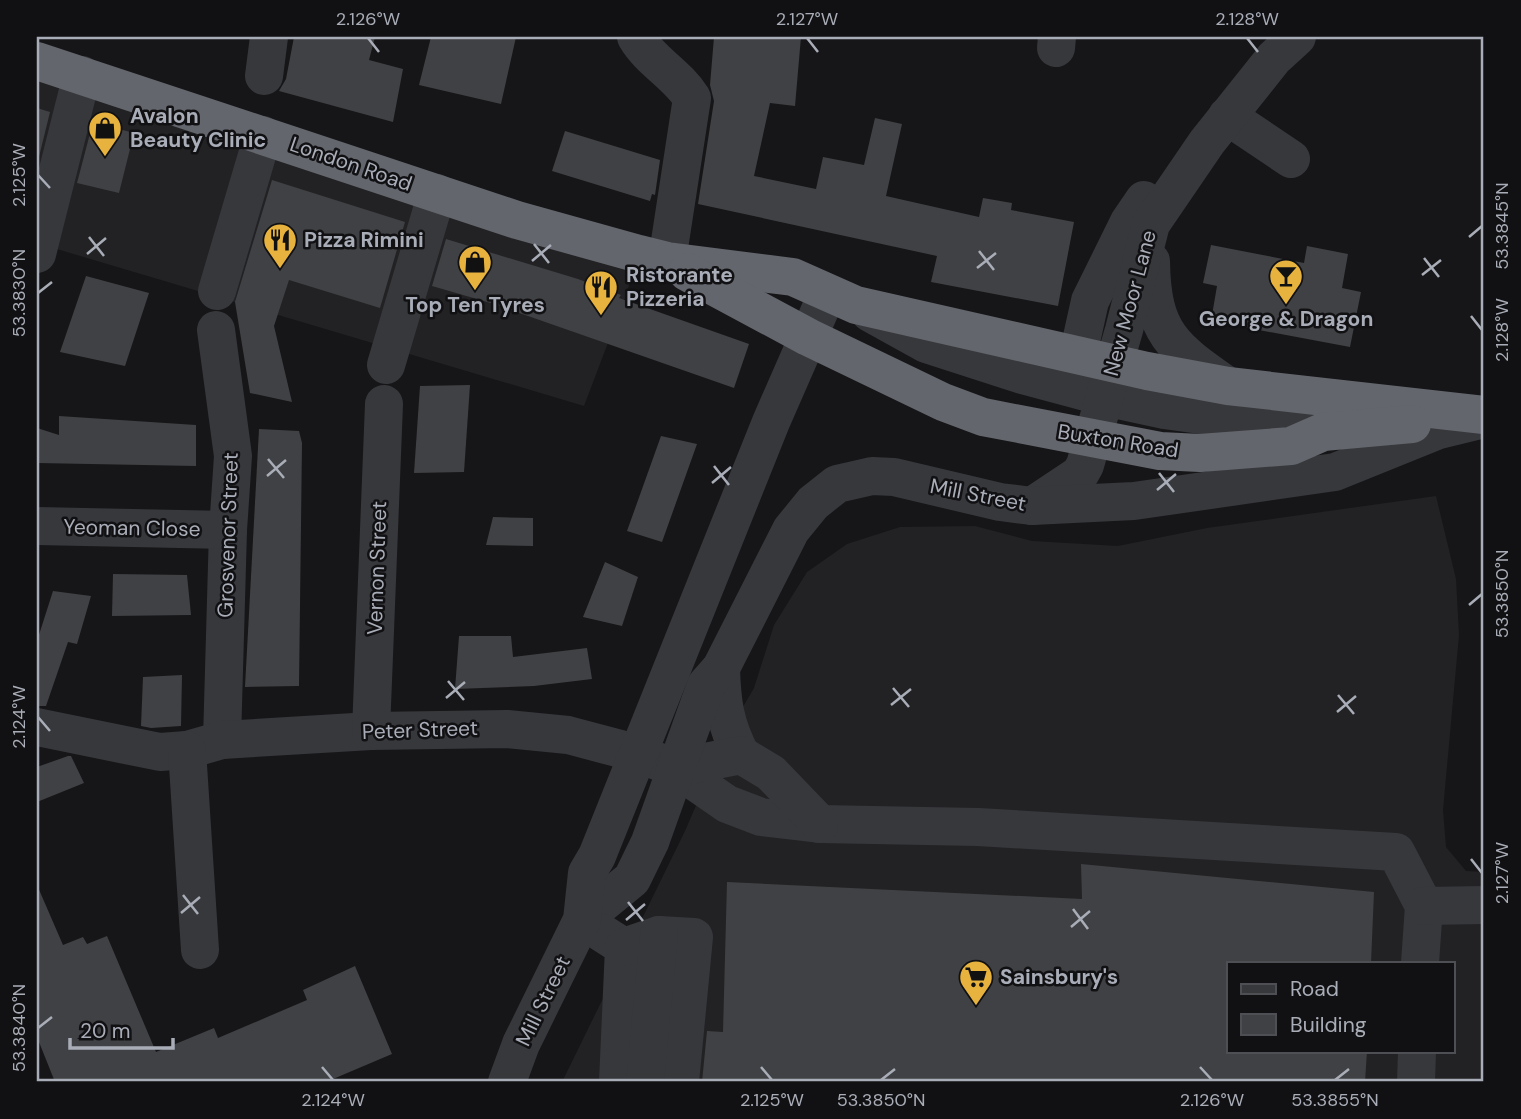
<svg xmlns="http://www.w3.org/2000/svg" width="1521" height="1119" font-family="'DM Sans',sans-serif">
	<rect width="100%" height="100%" fill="#161618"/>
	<g fill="#222224" fill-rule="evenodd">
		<polygon points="37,72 639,254 625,298 584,406 40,244 37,251"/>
		<path d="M1436,496l20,83 3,56 -16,175 3,37 20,24 18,1v210h-922l123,-251 41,-95 28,-48 20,-63 33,-53 40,-28 53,-17 75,-1 57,15 86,5 89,-18zM1229,963h224v88h-224z"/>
	</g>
	<g fill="#404144">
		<polygon points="294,37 375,37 369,60 403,69 393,122 279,91 286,79"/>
		<polygon points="431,37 516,37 501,104 419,85"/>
		<polygon points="714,37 801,37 795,106 770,103 754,176 816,189 823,157 864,165 875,118 902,124 886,196 979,217 983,198 1012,203 1011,210 1074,222 1058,306 931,282 937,256 698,204 714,101 710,85"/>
		<polygon points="37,108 50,112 37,165"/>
		<polygon points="93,122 134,133 119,193 77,183"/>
		<polygon points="565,131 660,160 655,195 652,194 650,201 552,171"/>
		<polygon points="272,180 405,222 380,308 289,280 274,326 292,402 250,393 235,302"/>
		<polygon points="446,239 578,279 621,295 619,298 749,344 734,388 494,304 432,286"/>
		<polygon points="1211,245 1304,263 1307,246 1348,254 1342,288 1361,292 1350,347 1211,321 1217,286 1203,283"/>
		<polygon points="86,276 149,293 125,366 60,352"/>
		<polygon points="470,385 464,472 414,473 420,386"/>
		<polygon points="59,416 196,425 196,466 37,463 37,428 59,435"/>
		<polygon points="259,429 299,431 302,443 299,686 245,687"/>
		<polygon points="661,436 697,444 662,542 627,531"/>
		<polygon points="493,517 533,518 533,546 486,545"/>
		<polygon points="605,562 638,577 622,626 583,617"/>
		<polygon points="113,574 187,575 191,615 112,616"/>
		<polygon points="53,591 91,596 77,644 68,642 46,706 37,706 37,641"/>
		<polygon points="459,636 511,636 513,657 587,648 592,679 534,686 455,689"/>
		<polygon points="182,675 181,726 151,728 141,726 143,677"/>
		<polygon points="68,756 71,756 84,783 37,802 37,767"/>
		<polygon points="1081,864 1374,892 1371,963 1229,963 1229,1051 1367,1051 1365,1082 702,1082 707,1031 723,1032 727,882 1082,899"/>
		<polygon points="37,885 63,945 83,937 87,944 107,936 156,1052 214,1028 218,1038 307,1000 303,990 355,966 392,1054 326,1082 55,1082 37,1037"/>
	</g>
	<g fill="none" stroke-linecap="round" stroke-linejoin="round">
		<g stroke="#37383c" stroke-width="38">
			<path d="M636,37c14,24 41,37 56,61l-25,163"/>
			<polyline points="1056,48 1057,37"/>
			<polyline points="264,76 269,37"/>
			<polyline points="1227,116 1291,159"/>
			<polyline points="37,254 82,75"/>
			<path d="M1151,261c1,72 21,86 77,125"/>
			<polyline points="217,291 263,135"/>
			<polyline points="870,313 926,344 1022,375 1104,397 1164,410 1323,432"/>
			<polyline points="216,330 233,456 228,530 222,740"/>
			<polyline points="386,365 437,193"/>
			<polyline points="1095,383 1078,355 1090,301 1129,222 1144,200"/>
			<polyline points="1032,506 1080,474 1085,465 1124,330 1151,224 1207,142 1274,58 1297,37"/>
			<polyline points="37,526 228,530"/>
			<path d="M721,668c1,35 4,56 20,87"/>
			<polyline points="37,727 160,752 187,750 222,740 371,731 507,729 568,735 636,753 675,768 727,804 761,817 820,824 978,827 1396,852 1424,906 1420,963"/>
			<polyline points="371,731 384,404"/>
			<polyline points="187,750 200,950"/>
			<polyline points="675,768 741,755 771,773 820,824"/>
			<polyline points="1424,906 1484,905"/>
			<polyline points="582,920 632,879 650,842 706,685 721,668 791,530 813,503 837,484 872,476 894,477 1000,502 1032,506 1134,501 1335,472 1439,430 1484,419"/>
			<polyline points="602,933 624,947 618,1082"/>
			<polyline points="624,947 659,935 694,937 680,1082"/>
			<polyline points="507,1082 521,1044 582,920 587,873 597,856 771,422 827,294"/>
			<polyline points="645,1082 659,935"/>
			<polyline points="1416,1082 1417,1051"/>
		</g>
		<g stroke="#63666d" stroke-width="38">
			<polyline points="37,61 517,220 639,254 667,261 793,277 856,305 1147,371 1228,386 1484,415"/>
			<polyline points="687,272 808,337 943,402 983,417 1160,451 1200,453 1291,446 1323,432 1412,424"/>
		</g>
	</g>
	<path fill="none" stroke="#a9adb7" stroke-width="2.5" d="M368,38l11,14M807,38l11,14M1247,38l11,14M38,175l12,13M89,237l15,19M1469,237l13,-11M534,244l15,19M979,251l15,19M87,254l19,-16M1424,258l15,19M532,261l19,-16M977,268l19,-15M1422,275l19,-15M38,293l14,-11M1471,316l11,14M268,459l16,19M714,466l15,19M1159,473l15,19M267,476l19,-16M712,483l19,-16M1157,490l19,-16M1469,605l13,-11M448,681l16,19M893,688l16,19M1338,695l16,19M446,698l19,-16M891,705l20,-16M1337,712l19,-16M38,717l12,14M1471,859l11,14M183,895l15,19M628,902l15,19M1073,909l15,20M181,913l19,-16M626,920l19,-16M1071,927l19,-16M38,1028l14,-11M322,1067l11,13M761,1067l11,13M1200,1067l12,13M881,1080l14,-11M1335,1080l14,-11"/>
	<defs>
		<g id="shop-pin" transform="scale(1.75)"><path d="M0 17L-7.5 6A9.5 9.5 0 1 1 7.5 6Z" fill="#e7b33e" stroke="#111113"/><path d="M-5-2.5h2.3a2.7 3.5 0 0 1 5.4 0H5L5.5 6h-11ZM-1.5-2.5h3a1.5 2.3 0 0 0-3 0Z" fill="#111"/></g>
		<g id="restaurant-pin" transform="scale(1.75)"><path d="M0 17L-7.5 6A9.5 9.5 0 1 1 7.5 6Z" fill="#e7b33e" stroke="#111113"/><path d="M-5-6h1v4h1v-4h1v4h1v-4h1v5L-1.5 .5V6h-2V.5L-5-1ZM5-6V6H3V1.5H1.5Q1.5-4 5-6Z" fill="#111"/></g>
		<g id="bar-pin" transform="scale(1.75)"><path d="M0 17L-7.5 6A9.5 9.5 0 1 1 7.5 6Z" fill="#e7b33e" stroke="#111113"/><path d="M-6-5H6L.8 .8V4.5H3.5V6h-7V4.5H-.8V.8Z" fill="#111"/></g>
		<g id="supermarket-pin" transform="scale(1.75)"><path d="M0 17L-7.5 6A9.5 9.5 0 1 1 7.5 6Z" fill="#e7b33e" stroke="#111113"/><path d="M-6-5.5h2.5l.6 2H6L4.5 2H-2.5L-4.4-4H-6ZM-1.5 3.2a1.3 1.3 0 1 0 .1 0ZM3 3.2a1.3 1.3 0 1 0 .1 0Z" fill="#111"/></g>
	</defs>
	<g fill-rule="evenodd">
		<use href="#shop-pin" x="105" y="128"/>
		<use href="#restaurant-pin" x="280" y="240"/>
		<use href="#shop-pin" x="475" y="262"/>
		<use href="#bar-pin" x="1286" y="276"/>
		<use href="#restaurant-pin" x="601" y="287"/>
		<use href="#supermarket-pin" x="976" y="977"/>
	</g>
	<g text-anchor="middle" stroke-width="5" stroke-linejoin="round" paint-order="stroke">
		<g font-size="21" font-weight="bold" fill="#a9adb7" stroke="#111113" text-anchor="start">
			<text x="130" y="123">Avalon<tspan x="130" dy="24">Beauty Clinic</tspan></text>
			<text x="304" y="247">Pizza Rimini</text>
			<text x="626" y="282">Ristorante<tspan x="626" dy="24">Pizzeria</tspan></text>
			<text x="475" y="312" text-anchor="middle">Top Ten Tyres</text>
			<text x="1286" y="326" text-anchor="middle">George &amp; Dragon</text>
			<text x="1000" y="984">Sainsbury's</text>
		</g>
		<g font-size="21" fill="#a9adb7" stroke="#111113">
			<text transform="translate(351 164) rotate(19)" y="7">London Road</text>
			<text transform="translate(1130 303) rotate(-75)" y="7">New Moor Lane</text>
			<text transform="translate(1118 441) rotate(9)" y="7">Buxton Road</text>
			<text transform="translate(978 495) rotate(11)" y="7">Mill Street</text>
			<text transform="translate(132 528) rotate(1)" y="7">Yeoman Close</text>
			<text transform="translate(228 535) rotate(-88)" y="7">Grosvenor Street</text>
			<text transform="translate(377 568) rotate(-88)" y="7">Vernon Street</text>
			<text transform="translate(420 730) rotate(-2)" y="7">Peter Street</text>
			<text transform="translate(543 1001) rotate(-64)" y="7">Mill Street</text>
		</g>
	</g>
	<rect width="1521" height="1119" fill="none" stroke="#111113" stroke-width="77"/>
	<rect x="1227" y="962" width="228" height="91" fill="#111113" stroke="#4e4f55" stroke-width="2"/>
	<rect x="1241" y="984" width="35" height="10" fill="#37383c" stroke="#4e4f55" stroke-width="2"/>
	<text x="1290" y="996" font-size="21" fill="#a9adb7">Road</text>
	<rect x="1241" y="1014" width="35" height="21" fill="#404144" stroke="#4e4f55" stroke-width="2"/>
	<text x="1290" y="1032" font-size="21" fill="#a9adb7">Building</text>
	<path d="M70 1038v10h103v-10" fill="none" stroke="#a9adb7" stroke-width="3.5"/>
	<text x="80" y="1038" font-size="21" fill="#a9adb7" stroke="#111113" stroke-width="5" paint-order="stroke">20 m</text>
	<rect x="38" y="38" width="1444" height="1042" fill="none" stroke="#a9adb7" stroke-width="2.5"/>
	<g font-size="18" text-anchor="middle" fill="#a9adb7">
		<text x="368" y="25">2.126°W</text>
		<text x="807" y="25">2.127°W</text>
		<text x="1247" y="25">2.128°W</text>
		<text transform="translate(19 175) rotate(-90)" y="6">2.125°W</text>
		<text transform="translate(1502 226) rotate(-90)" y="6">53.3845°N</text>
		<text transform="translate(19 293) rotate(-90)" y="6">53.3830°N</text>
		<text transform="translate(1502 330) rotate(-90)" y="6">2.128°W</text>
		<text transform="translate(1502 594) rotate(-90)" y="6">53.3850°N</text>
		<text transform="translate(19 717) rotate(-90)" y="6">2.124°W</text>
		<text transform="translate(1502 873) rotate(-90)" y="6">2.127°W</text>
		<text transform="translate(19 1028) rotate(-90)" y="6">53.3840°N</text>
		<text x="333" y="1106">2.124°W</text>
		<text x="772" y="1106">2.125°W</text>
		<text x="881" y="1106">53.3850°N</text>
		<text x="1212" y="1106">2.126°W</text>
		<text x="1335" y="1106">53.3855°N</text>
	</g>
</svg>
